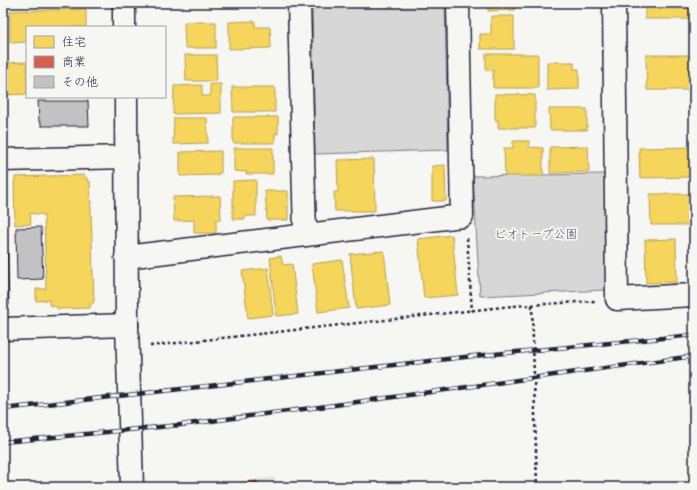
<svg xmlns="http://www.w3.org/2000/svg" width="697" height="490" font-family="'Playpen Sans','Klee One',sans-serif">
	<rect width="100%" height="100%" fill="#f6f6f2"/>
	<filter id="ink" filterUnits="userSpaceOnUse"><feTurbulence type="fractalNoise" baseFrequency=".025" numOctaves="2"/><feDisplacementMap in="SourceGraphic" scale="8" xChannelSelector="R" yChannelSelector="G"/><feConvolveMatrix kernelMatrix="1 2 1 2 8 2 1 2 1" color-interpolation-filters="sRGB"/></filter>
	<g filter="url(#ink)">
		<polygon fill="#e6e6e4" points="275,477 276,487 189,487"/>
		<g fill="#d7d7d7" stroke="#7c7c89">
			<polygon points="312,3 445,3 448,150 315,154"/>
			<polygon points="605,174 606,290 480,296 473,176"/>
		</g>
		<g fill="#f6d55c" stroke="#b69f52">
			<polygon points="488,3 514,3 515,10 488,11"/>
			<rect x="645" y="3" width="46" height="16"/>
			<polygon points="86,9 86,27 27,27 27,42 10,43 10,11"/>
			<polygon points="491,16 514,16 514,49 480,49 480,34 491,34"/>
			<polygon points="255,21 255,27 270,27 271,48 229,49 229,22"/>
			<polygon points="184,22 216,22 216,48 185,48"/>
			<polygon points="486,54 538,54 538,88 493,88 493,70 486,70"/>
			<polygon points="185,55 216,55 217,81 186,81"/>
			<polygon points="646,55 692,55 692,90 647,90"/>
			<polygon points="27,62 27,94 3,95 3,63"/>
			<polygon points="547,62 574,62 574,69 579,69 579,89 547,90"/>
			<polygon points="210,84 221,84 221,113 173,114 174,86 202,85 202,96 210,96"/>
			<polygon points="232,87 275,87 275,112 233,112"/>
			<polygon points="495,94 535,95 535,128 498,128 498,120 495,120"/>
			<polygon points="549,109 587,109 587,130 550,130"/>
			<polygon points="233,117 278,117 278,134 275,133 275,143 233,143"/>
			<polygon points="174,118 207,118 208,143 173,144"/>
			<polygon points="513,141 529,141 529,147 543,148 543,176 505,176 504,148 513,148"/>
			<polygon points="588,146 589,172 550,173 550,147"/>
			<polygon points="694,147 694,177 640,178 639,148"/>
			<polygon points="234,148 273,148 273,174 246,174 247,172 234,171"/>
			<polygon points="221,151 221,173 218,173 218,175 180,176 180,152"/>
			<polygon points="374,159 375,211 335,211 334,192 338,192 337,160"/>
			<polygon points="445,165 446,201 432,201 432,166"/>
			<polygon points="84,175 84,177 87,178 87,181 90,181 94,302 90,305 90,308 57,309 57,307 49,305 49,300 36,301 36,289 46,289 44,215 30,213 31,224 15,225 14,181 15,181 15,177"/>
			<polygon points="256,180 256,216 245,216 245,219 233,219 233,181"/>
			<polygon points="265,191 288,191 288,220 267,220"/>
			<polygon points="650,194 693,194 694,225 651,225"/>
			<polygon points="220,196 221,220 216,220 216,233 194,233 194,220 174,221 173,197"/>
			<polygon points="452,235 458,295 424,298 418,239"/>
			<polygon points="676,239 677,282 646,283 645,240"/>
			<polygon points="384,251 390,305 356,309 350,254"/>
			<polygon points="281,256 283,265 292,264 298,314 276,316 270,258"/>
			<polygon points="342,260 349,308 318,312 312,264"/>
			<polygon points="268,268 273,315 248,318 242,271"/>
		</g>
		<polygon fill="#d6604d" stroke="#a04d48" points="257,481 258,487 219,487"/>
		<g fill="#c2c2c4" stroke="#22223b">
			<polygon points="38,101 88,101 89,126 41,126 41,122 39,122"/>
			<polygon points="41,227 43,279 17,280 16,228"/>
			<polygon points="3,240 7,240 9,305 3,306"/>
		</g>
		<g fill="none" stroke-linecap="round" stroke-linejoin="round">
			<g stroke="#22223b" stroke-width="25">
				<g id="street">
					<polyline points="299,3 305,235"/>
					<polyline points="614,3 617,299 694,295"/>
					<polyline points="3,160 127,157"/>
					<polyline points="126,257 462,216 458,3"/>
					<polyline points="3,329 127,325"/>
				</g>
			</g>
			<g stroke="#22223b" stroke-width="25">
				<g id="secondary">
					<polyline points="124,3 124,27"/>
					<polyline points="126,97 127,325 132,487"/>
				</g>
			</g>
			<g stroke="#22223b" stroke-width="2.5" stroke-dasharray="3 3" stroke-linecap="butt">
				<polyline points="467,238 472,311"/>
				<polyline points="532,305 537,487"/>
				<polyline points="150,346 512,306 595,301"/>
			</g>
			<use href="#street" stroke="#f6f6f2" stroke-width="22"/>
			<use href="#secondary" stroke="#f6f6f2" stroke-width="22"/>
			<g stroke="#22223b" stroke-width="4.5">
				<g id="rail">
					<polyline points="3,409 474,356 694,335"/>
					<polyline points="3,442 180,425 335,405 694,356"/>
				</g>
			</g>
			<use href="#rail" stroke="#f6f6f2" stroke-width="3" stroke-dasharray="9" stroke-linecap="butt"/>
		</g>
	</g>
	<g text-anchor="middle" stroke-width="4" stroke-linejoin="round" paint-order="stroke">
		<g font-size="12" fill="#4f4f62" stroke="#f6f6f2">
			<text x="536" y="238">ビオトープ公園</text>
		</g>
	</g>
	<rect width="697" height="490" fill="none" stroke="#f6f6f2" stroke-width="16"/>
	<rect x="8" y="8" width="681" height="474" fill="none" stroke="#22223b" stroke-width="1.5" filter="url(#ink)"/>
	<rect x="26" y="26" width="140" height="72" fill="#f6f6f2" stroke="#a1a1a9"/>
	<rect x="34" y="36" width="20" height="12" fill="#f6d55c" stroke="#a1a1a9"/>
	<text x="62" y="46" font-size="12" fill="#22223b">住宅</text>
	<rect x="34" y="56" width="20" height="12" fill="#d6604d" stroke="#a1a1a9"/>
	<text x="62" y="66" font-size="12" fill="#22223b">商業</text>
	<rect x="34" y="76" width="20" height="12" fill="#c2c2c4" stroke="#a1a1a9"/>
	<text x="62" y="86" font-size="12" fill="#22223b">その他</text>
</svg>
